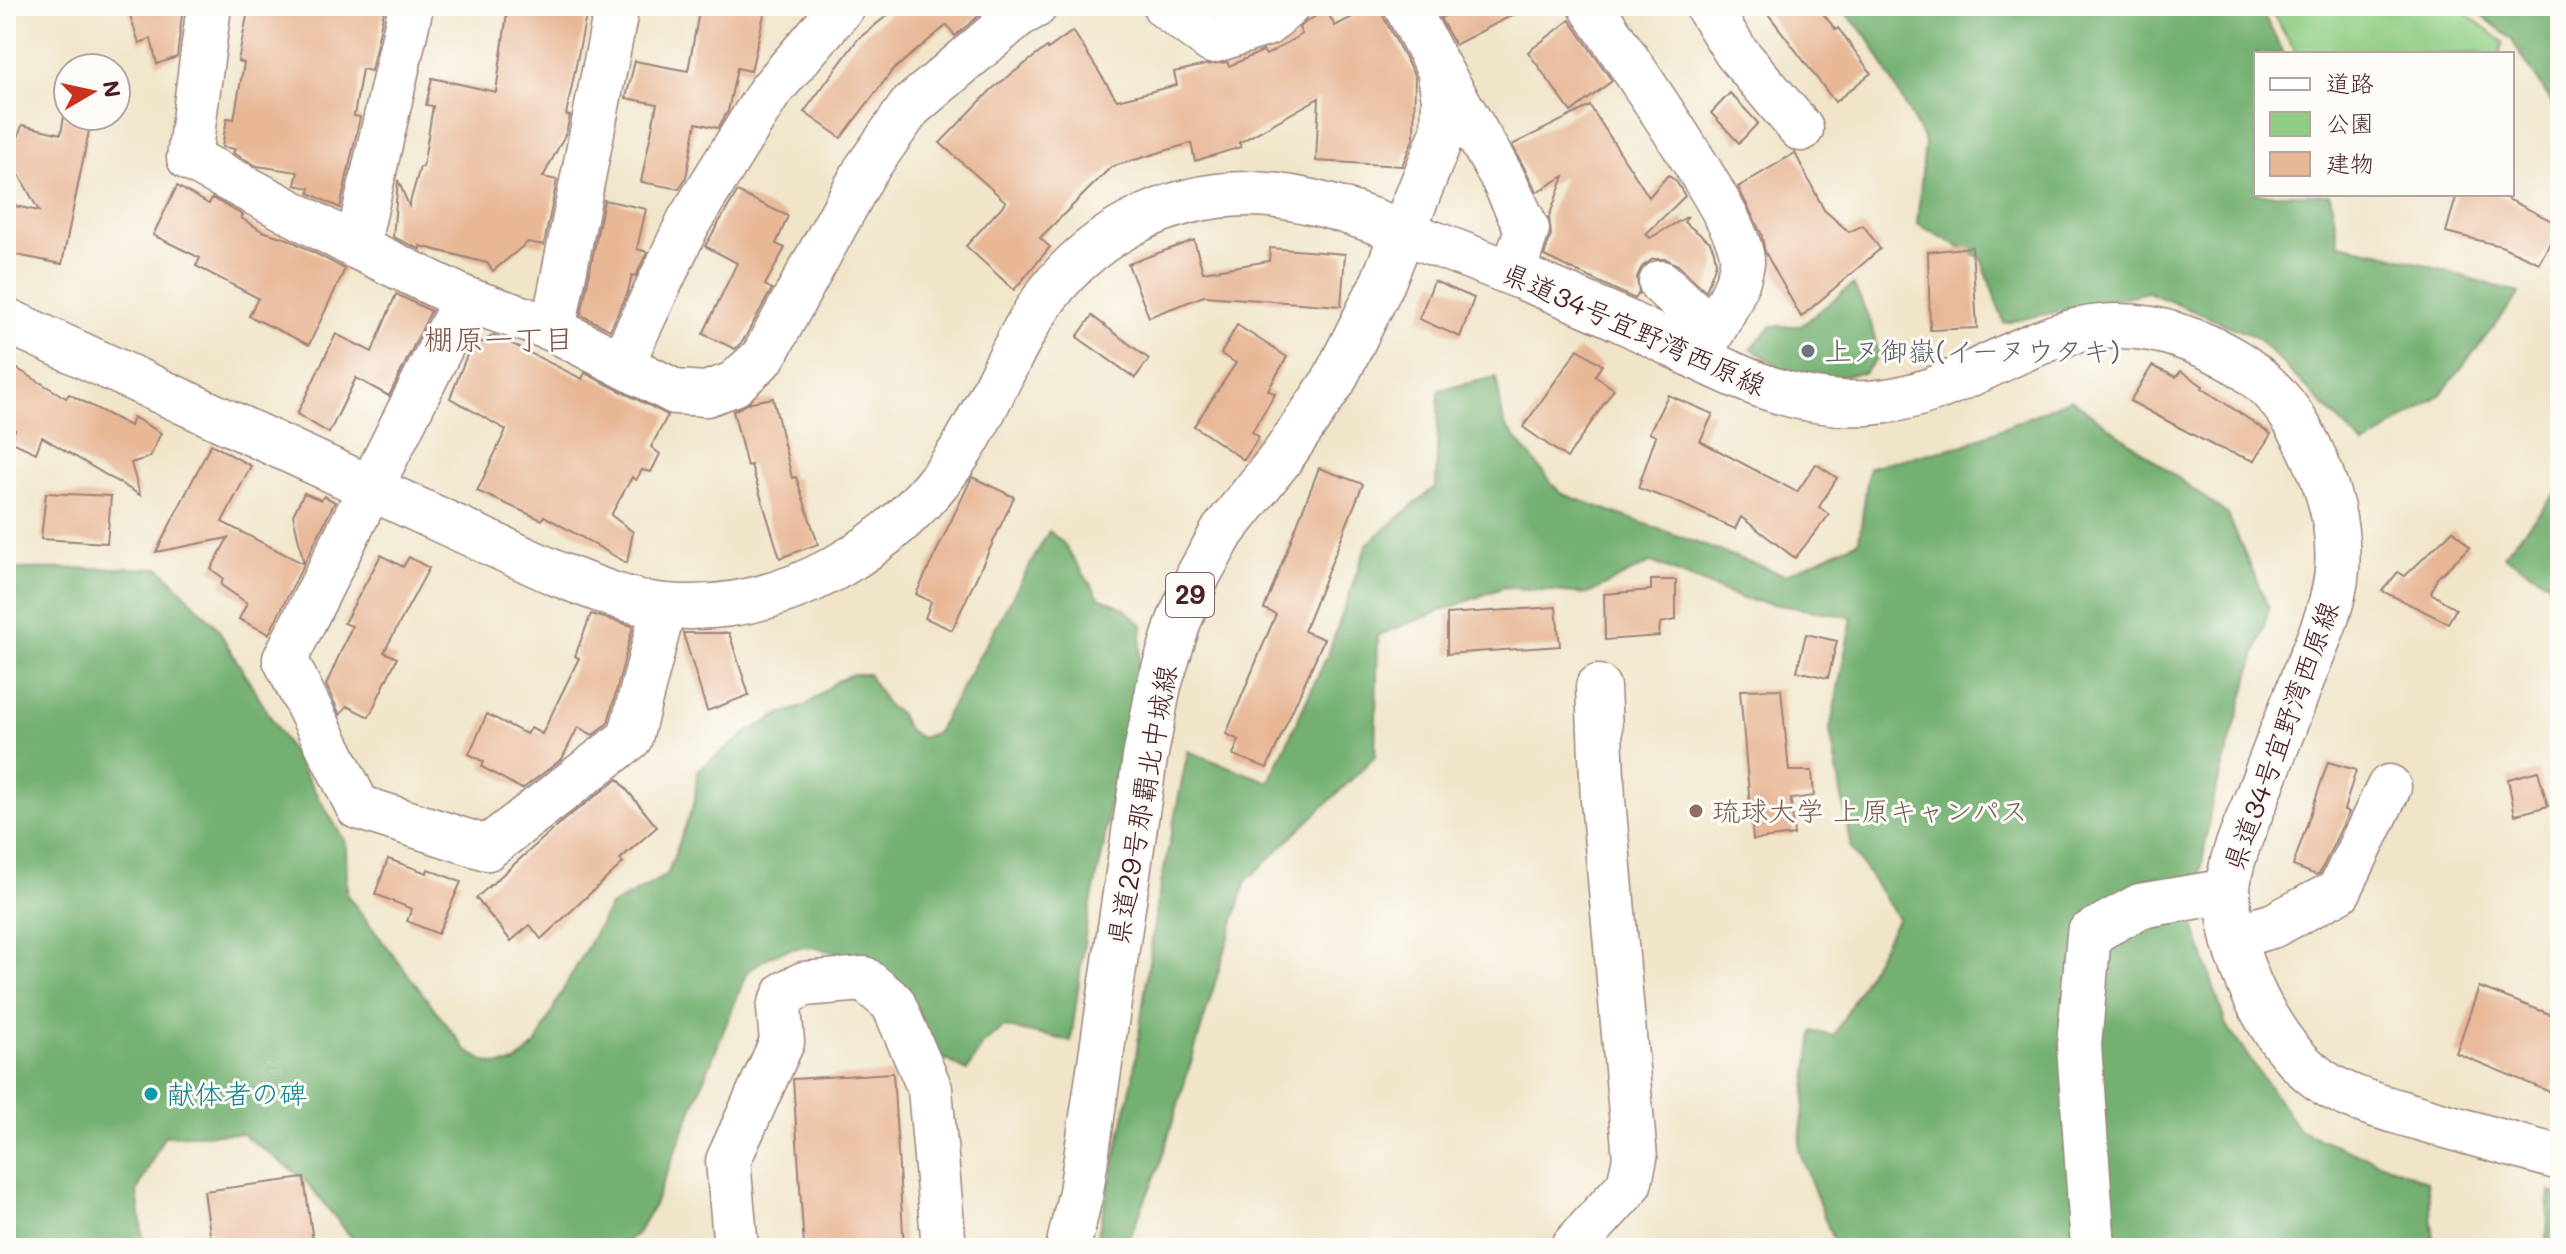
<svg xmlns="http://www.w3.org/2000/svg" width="2566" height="1254" font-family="Mali,'Klee One',sans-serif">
	<rect width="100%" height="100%" fill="#fdfcf7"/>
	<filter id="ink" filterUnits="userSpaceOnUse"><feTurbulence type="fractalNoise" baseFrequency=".0125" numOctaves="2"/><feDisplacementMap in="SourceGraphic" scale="16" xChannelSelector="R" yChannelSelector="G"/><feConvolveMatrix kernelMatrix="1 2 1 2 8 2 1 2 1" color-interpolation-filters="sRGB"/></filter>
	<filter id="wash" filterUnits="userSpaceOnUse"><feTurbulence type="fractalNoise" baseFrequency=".006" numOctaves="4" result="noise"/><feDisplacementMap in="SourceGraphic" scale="32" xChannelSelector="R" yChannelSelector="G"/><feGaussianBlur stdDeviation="1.8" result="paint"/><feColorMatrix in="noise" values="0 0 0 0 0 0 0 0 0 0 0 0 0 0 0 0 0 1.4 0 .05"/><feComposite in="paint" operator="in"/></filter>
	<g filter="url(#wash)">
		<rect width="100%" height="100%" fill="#f0e5c9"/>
		<polygon fill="#8fcd83" stroke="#6c7657" stroke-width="2" points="2276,6 2457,6 2503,42 2499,54 2297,54 2272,13"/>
		<g fill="#73b071" stroke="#5e684e" stroke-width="2">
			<polygon points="1839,6 2259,6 2284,54 2256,54 2256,194 2330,194 2339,244 2387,254 2520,293 2441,394 2364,446 2256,337 2148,292 2004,323 1981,258 1917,224 1925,142 1868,37"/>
			<polygon points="2471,6 2560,6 2560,115 2511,39"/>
			<polygon points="1853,284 1871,323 1879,357 1864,373 1821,378 1790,374 1751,348 1772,326 1801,326"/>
			<polygon points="1496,377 1504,424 1560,493 1785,575 1859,541 1869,467 1964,445 2071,399 2228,515 2269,609 2211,807 2193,922 2226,1025 2300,1131 2427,1181 2435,1248 1836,1248 1799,1150 1813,1031 1834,1036 1898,918 1851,848 1830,730 1852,617 1742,599 1652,562 1588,594 1504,587 1378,635 1375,757 1246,881 1159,1167 1125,1248 1095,1248 1133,1078 1157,904 1188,751 1269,782 1328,654 1367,544 1436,486 1439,390"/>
			<polygon points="2560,489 2560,589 2503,555"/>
			<path d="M1049,531l14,12 36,54 25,11 18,17 -6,66 -25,103 -8,56 -16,71 -16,120 -67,-14 -21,17 -16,27 -47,-25 -20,-61c-58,-28 -94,-62 -153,-13l-93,233 -17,28 -18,15h-259l-56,-69 -63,-46 -77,3 -27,55 7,57h-138v-679l154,-1 56,58 130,217 1,52 120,156 19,11 13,3 17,-2 20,-18 21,-44 53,-95 57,-31 28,-75 2,-29 52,-40 32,-17 24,-8 32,-25 16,-7h15l20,32 11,7 8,16 14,9 16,-6z"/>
			<polygon points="2550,1192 2560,1195 2560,1248 2546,1248"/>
		</g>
		<g id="blocks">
			<g fill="#e8b796">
				<polygon points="127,6 183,6 177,57 157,64 151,39 139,43"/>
				<polygon points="249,6 385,6 371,71 362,69 354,116 360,117 340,208 309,193 310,188 295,185 298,172 257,166 233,153 235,149 222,147 227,118 234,119 244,63 238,61"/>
				<polygon points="508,6 588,6 566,115 570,116 566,133 543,177 557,180 544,245 528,242 493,271 487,263 420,246 421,250 393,237 398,180 409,206 420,167 423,167 433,106 426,105 432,78 496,92"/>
				<polygon points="700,6 766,6 751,71 737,68 728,111 718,128 696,123 686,178 679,189 641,182 657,104 626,98 635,61 688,71"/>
				<polygon points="899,6 990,6 955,36 947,25 892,71 841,138 804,112 858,39"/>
				<polygon points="1374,6 1381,6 1384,18 1415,77 1414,137 1402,166 1316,161 1319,98 1239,143 1241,147 1195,161 1191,143 1111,167 1040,238 1050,247 1014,290 966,246 1006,202 940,143 992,89 1047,47 1048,49 1073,31 1117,100 1177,85 1174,72 1205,65 1227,62 1229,66 1263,51 1266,55 1302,34 1299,28 1306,22 1326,10 1335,26"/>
				<polygon points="1447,6 1530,6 1455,45 1440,18 1450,14"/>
				<polygon points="1762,6 1817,6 1836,30 1838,28 1871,73 1835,102"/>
				<polygon points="1570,20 1612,81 1571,112 1528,52"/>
				<polygon points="1730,93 1758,123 1739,143 1711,113"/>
				<polygon points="1590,106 1649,197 1668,175 1676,181 1685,196 1646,234 1650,238 1688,216 1684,222 1710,242 1714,251 1716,263 1706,291 1678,265 1666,259 1653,259 1642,267 1637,277 1639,293 1635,299 1544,256 1551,235 1549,217 1564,176 1537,192 1512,145"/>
				<polygon points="64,116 92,116 62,264 6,253 6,204 39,211 11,160 22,125 61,134"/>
				<polygon points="1795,153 1824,210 1849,232 1863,225 1880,249 1801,317 1765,252 1761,233 1738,187"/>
				<polygon points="177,186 209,204 212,198 243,215 241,218 262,231 288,239 345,269 309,345 249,316 258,298 196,266 200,258 153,235"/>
				<polygon points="737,192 788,216 776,244 785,248 765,285 772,289 743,341 735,349 703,334 737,263 705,246"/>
				<polygon points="2457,194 2498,194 2560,225 2539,263 2501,246 2446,232"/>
				<polygon points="604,200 646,209 637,249 647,252 636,276 632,275 628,292 610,330 581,315"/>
				<polygon points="1194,240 1203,272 1269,261 1270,248 1345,254 1341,306 1204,296 1149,317 1128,264"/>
				<polygon points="1972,247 1977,328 1930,330 1928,252"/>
				<polygon points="1434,281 1474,298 1460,337 1419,319"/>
				<polygon points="396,294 431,311 389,396 356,378 329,433 297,414 336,334 372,352"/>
				<polygon points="1092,316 1149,359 1135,378 1077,337"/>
				<polygon points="1237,325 1287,357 1268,390 1275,394 1252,432 1259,437 1244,460 1194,426 1236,363 1221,354"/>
				<polygon points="494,335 582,379 585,373 668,415 651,447 660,454 651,472 642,470 636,480 632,477 611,515 633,532 627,563 544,516 542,520 477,491 506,430 450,398 469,350"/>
				<polygon points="1578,349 1602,365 1595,376 1614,389 1567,458 1523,427"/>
				<polygon points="6,362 66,398 69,394 130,426 133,417 161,433 150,457 131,463 140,495 42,437 36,453 10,441 15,430 6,425"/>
				<polygon points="2152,366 2176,377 2181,371 2203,386 2202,388 2271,434 2254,461 2214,446 2130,401"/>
				<polygon points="1668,395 1713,414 1700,441 1797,492 1816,464 1837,478 1819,507 1829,515 1795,558 1741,517 1735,529 1677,502 1638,488 1656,436 1649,433"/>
				<polygon points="773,398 792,478 796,477 818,544 780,558 751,465 747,466 733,411 751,402"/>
				<polygon points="211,444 251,466 222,522 304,564 293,515 304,493 321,500 324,496 335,502 269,634 239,619 247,603 221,585 223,578 211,569 228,538 156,552"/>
				<polygon points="1319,468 1363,484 1304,631 1324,639 1267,768 1233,755 1239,740 1226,734 1276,614 1264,609"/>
				<polygon points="972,477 1014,497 952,630 925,618 931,602 916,594"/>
				<polygon points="46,493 111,496 107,543 41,539"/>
				<polygon points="2453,530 2470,547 2437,578 2431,593 2456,609 2448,623 2382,591 2398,572 2405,576"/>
				<polygon points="381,555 403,567 409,557 429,568 384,652 397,658 369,717 347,706 340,715 326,685 352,626 344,623"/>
				<polygon points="1651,580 1676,580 1676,620 1660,623 1659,636 1605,640 1604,594 1651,590"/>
				<polygon points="1556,607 1560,646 1447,654 1447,614"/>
				<polygon points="591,614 633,626 608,723 593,735 578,727 562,759 522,789 482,767 484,762 469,754 487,714 526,734 531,728 542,734 579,658 575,656"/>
				<polygon points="683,633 729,633 749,695 707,711"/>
				<polygon points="1806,634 1837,641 1828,678 1797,671"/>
				<polygon points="1781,689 1789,771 1812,771 1814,796 1791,799 1794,835 1753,840 1740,690"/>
				<polygon points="2328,762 2356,770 2344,810 2349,812 2320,873 2316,875 2293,866"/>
				<polygon points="2538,771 2548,806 2515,815 2508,779"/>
				<polygon points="618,779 657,827 620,859 623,863 541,939 530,925 511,941 476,898 565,819"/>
				<polygon points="388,859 427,873 428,869 461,882 438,934 407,921 412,909 375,894"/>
				<polygon points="2479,987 2560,1018 2560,1067 2550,1092 2456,1053"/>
				<polygon points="893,1073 904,1248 804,1248 793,1079"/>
				<polygon points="304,1178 314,1248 212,1248 204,1191"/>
			</g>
		</g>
	</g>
	<g filter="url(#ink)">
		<use href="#blocks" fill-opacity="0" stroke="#9d827a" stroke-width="2"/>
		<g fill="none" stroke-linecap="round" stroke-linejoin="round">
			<g stroke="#9d827a" stroke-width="47">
				<g id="minor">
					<polyline points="209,6 189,158 357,247 465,299 553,329 675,392 706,394 734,384 763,357 865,171 910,107 1018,15 1035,6"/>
					<polyline points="1165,6 1212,41 1266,24 1287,6"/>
					<path d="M1591,6c26,40 156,222 151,257 -4,30 -30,67 -44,95"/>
					<polyline points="1707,6 1736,52 1801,129"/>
					<polyline points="1439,69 1501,175 1527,229 1513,273"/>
					<polyline points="357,247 411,6"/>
					<polyline points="1661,283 1712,330"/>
					<polyline points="465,299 285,659 358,807 487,848 630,738 664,606"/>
					<path d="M6,320l549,253c35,13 73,30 110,33 119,10 231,-57 295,-154 30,-46 48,-99 78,-144 47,-71 128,-115 214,-114 52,1 104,20 152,38"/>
					<polyline points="553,329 617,6"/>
					<polyline points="622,363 689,221 770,91 843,6"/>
					<polyline points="2234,936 2272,926 2339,891 2389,787"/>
					<polyline points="736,1248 728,1161 782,1042 779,1008 786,993 804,984 864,979 893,1003 930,1089 944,1248"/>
					<polyline points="1572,1248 1629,1185 1635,1158 1603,800 1598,687"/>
					<polyline points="2093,1248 2079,1045 2089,934 2140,906 2228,891"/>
				</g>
			</g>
			<g stroke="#9d827a" stroke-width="47">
				<g id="major">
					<path d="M1404,232c76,29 152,57 226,92 77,36 148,84 237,79 118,-6 185,-111 315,-66 27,9 54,22 76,41 25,21 43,49 56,79 16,35 26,74 23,113 -3,36 -19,70 -32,102 -16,43 -33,85 -49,128 -11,27 -28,63 -28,93 0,34 12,72 27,103 17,35 39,68 73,89 27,16 61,24 91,33 47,14 94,27 141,40"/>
					<polyline points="1068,1248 1081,1192 1145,758 1159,685 1179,621 1199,574 1223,531 1282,457 1333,382 1383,282 1443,132 1444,99 1439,69 1406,6"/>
				</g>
			</g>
			<use href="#minor" stroke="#fff" stroke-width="44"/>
			<use href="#major" stroke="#fff" stroke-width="44"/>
		</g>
	</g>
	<circle fill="#6b7280" stroke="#fdfcf7" stroke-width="3" cx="1808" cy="351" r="8"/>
	<circle fill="#8d6e63" stroke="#fdfcf7" stroke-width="3" cx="1696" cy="811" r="8"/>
	<circle fill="#0f9aa8" stroke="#fdfcf7" stroke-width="3" cx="151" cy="1094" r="8"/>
	<g text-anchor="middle" stroke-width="6" stroke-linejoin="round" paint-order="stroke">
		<rect fill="#fdfcf7" stroke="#806168" stroke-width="2" x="1166" y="573" width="48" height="44" rx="6"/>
		<g font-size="26" font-weight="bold" fill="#4a1f2b">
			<text x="1190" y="604">29</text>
		</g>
		<g font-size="28" fill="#4a1f2b" stroke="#fdfcf7">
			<text transform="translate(1634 329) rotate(24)" y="10">県道34号宜野湾西原線</text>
			<text transform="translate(2281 736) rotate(-70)" y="10">県道34号宜野湾西原線</text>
			<text transform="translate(1142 805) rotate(-80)" y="10">県道29号那覇北中城線</text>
		</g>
		<g font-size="28" fill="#5b616d" stroke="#fdfcf7" text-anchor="start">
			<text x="1824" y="361">上ヌ御嶽(イーヌウタキ)</text>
		</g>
		<g font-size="28" fill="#785e54" stroke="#fdfcf7" text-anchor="start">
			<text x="1712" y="821">琉球大学 上原キャンパス</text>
		</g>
		<g font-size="28" fill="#0d838f" stroke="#fdfcf7" text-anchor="start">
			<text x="167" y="1104">献体者の碑</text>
		</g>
		<g font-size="30" fill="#815450" stroke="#fdfcf7">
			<text x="499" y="350">棚原一丁目</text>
		</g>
	</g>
	<rect width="2566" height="1254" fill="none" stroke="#fdfcf7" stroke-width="32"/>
	<rect x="2254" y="52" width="260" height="144" fill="#fdfcf7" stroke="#b5a4a5" stroke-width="2"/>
	<rect x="2270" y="78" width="40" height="12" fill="#ffffff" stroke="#b5a4a5" stroke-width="2"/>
	<text x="2326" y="92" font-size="24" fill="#4a1f2b">道路</text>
	<rect x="2270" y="112" width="40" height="24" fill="#8fcd83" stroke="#b5a4a5" stroke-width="2"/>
	<text x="2326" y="132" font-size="24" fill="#4a1f2b">公園</text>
	<rect x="2270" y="152" width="40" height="24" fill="#e8b796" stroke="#b5a4a5" stroke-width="2"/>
	<text x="2326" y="172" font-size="24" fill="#4a1f2b">建物</text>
	<g transform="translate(92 92) rotate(81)"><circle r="38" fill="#fdfcf7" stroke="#b5a4a5" stroke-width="2"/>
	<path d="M0-6L14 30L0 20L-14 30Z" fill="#c8321e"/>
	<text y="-12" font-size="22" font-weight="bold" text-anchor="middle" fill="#4a1f2b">N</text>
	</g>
</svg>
